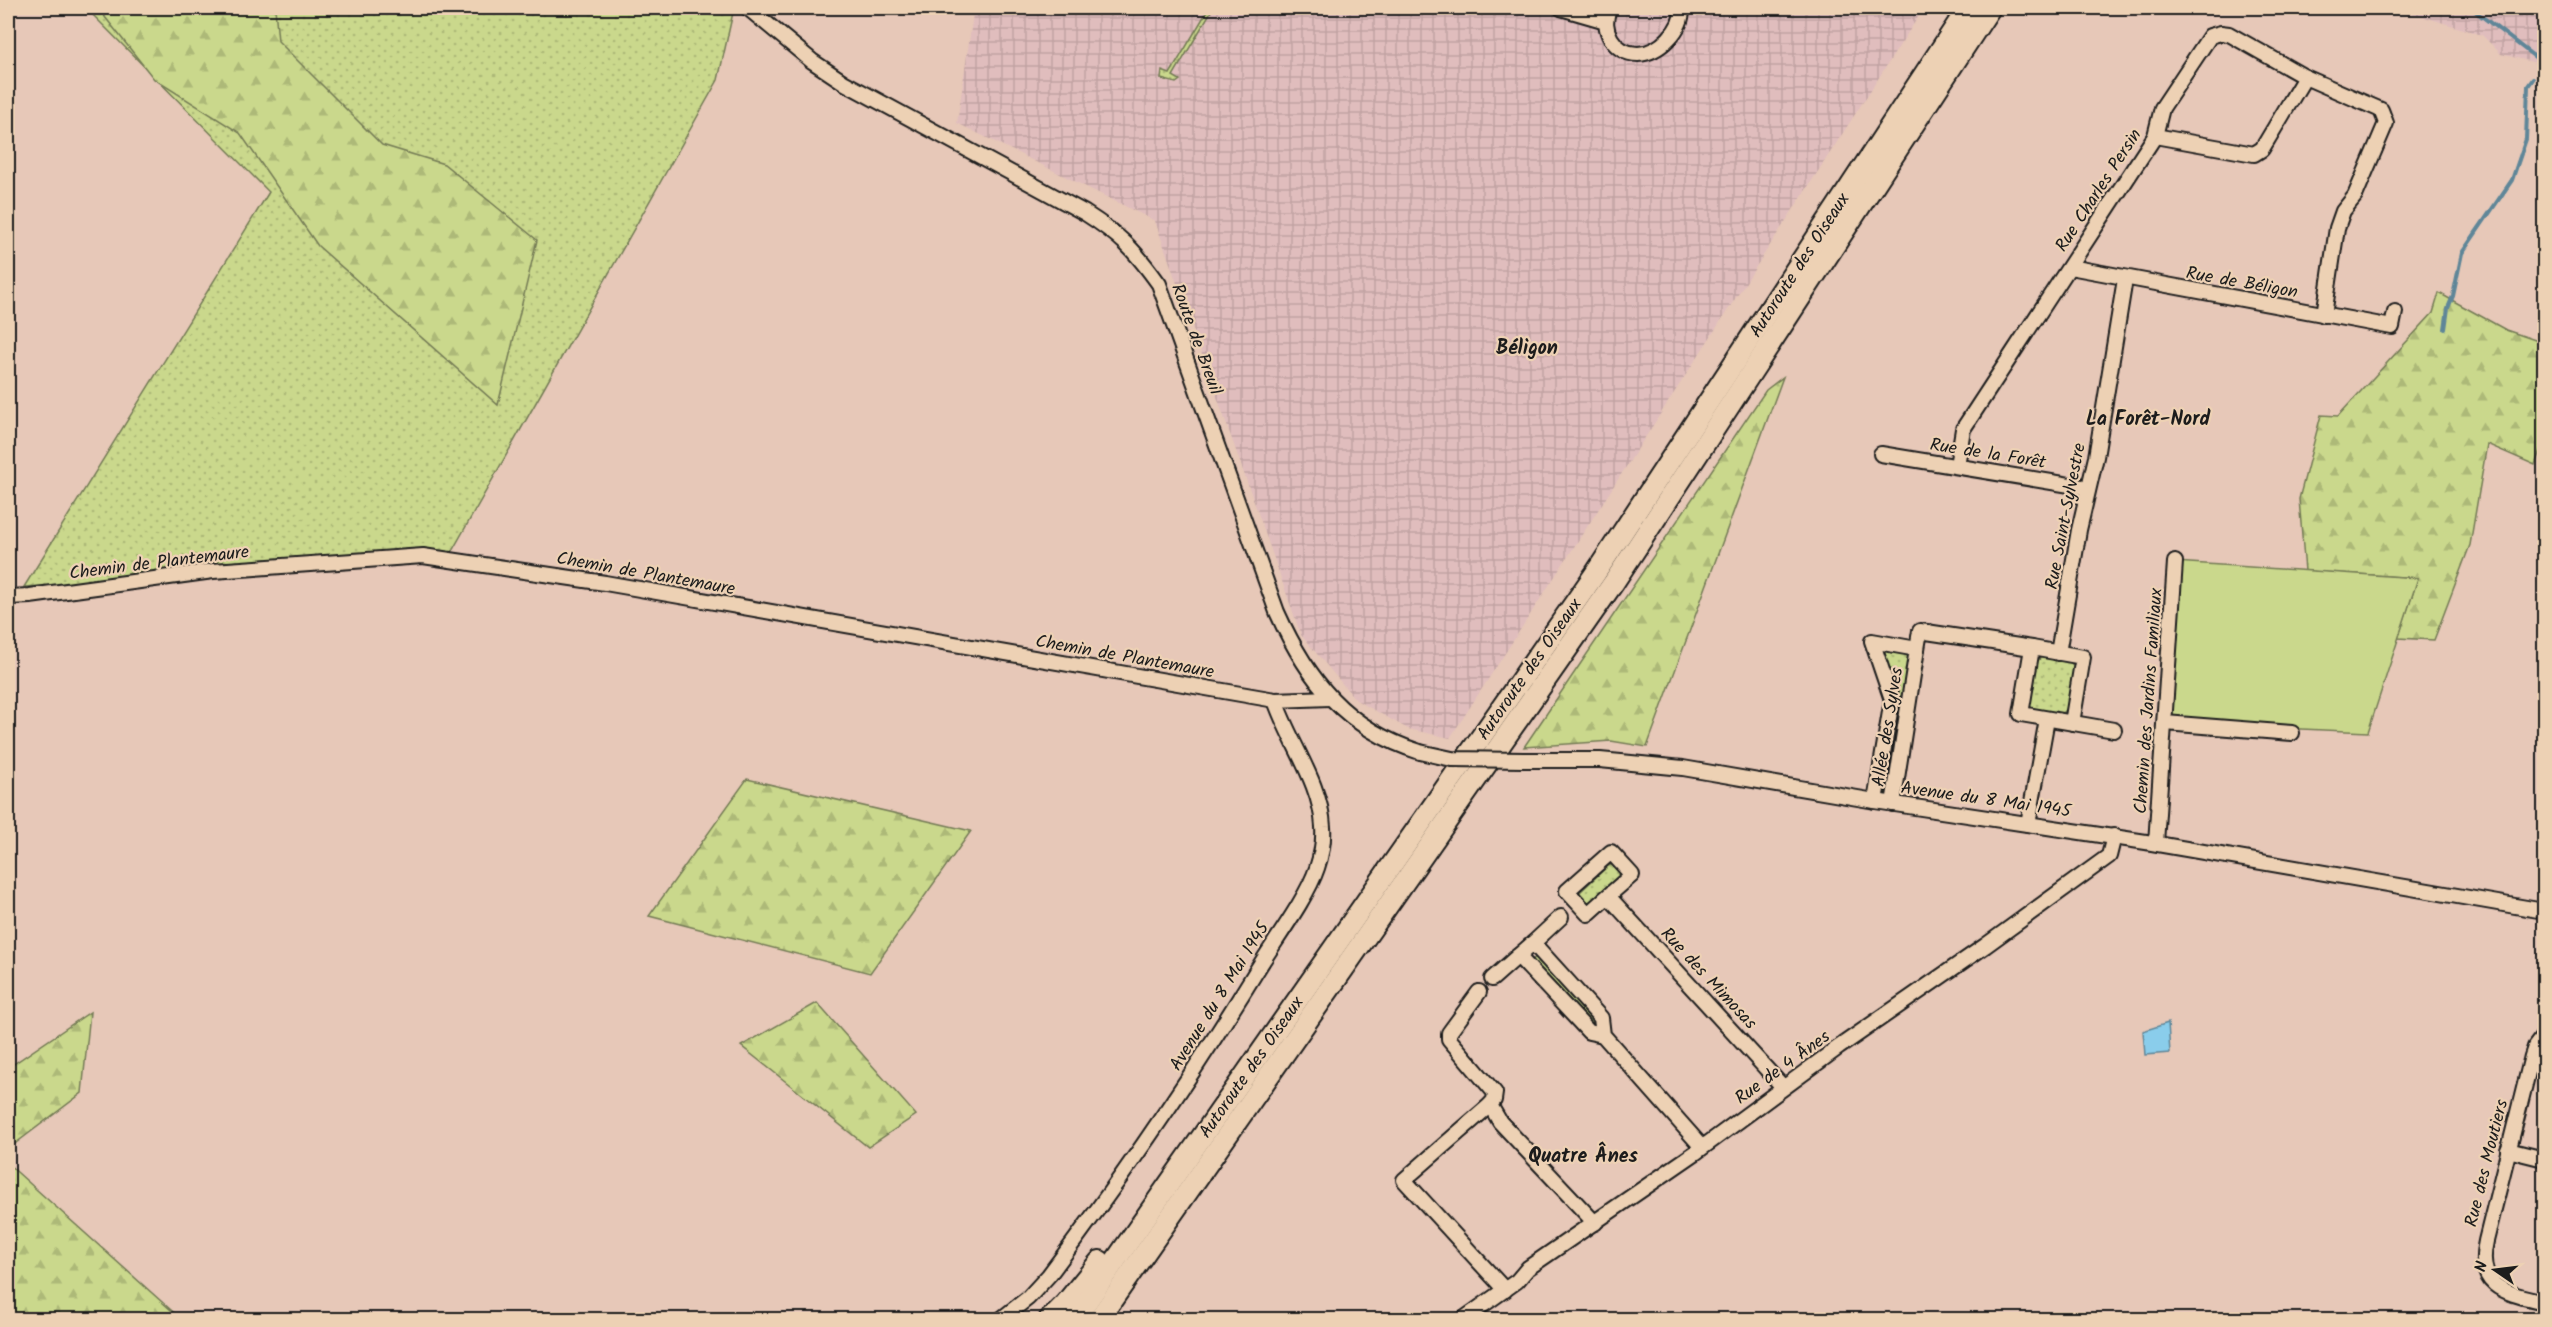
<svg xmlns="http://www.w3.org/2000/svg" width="2552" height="1327" font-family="Kalam,sans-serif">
	<defs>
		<pattern id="industrial-grid" width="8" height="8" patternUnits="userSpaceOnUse" patternTransform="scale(1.5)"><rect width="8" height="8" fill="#e0bdbd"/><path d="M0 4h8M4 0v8" fill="none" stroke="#c0a2a2"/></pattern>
		<pattern id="grass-dots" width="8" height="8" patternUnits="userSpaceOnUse" patternTransform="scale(1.5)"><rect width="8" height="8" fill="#cad88c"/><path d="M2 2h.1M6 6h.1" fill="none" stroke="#adb978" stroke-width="1.8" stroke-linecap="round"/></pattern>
		<pattern id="forest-firs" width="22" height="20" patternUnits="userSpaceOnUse" patternTransform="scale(1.5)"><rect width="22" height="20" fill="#cad88c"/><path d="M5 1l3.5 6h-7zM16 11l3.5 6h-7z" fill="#adb978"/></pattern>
	</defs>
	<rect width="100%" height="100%" fill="#e7c8b8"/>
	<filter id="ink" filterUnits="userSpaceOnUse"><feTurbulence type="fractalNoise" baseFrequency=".0167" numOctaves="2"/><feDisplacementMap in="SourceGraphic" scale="12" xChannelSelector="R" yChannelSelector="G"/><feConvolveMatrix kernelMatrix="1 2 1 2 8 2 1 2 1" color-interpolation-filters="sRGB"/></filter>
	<g filter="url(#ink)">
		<g fill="url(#industrial-grid)">
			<polygon points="974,8 1924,8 1450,738 1408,729 1356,700 1301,635 1155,221 957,123"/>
			<polygon points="2396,8 2544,8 2544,65 2501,54 2482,35"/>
		</g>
		<g fill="url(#grass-dots)" stroke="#737a54" stroke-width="1.5">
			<polygon points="86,8 734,8 718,80 447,560 24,587 269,192"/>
			<polygon points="1209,8 1213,8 1173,76 1180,80 1176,83 1161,79 1162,71 1170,74"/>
			<polygon points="1872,641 1917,649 1893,804 1875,801 1892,700"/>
			<path d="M2042,657l29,6c10,11 2,43 -10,52l-27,-5 -4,-4 5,-43z"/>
			<polygon points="1614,864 1621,871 1619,875 1590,902 1584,902 1579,895 1580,892 1608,866"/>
			<polygon points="1537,957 1594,1020 1595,1027 1534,964 1533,959"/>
		</g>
		<g fill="url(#forest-firs)" stroke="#737a54" stroke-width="1.5">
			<polygon points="101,8 275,8 278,41 382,145 444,164 537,240 498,405 318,246 240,133 154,79 105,17"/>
			<polygon points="2439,293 2506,330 2544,343 2544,439 2535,465 2487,444 2470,545 2434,640 2398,638 2418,578 2305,571 2299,499 2321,415 2338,416 2433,313"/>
			<polygon points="1783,377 1647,747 1611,741 1524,747 1766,390"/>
			<polygon points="747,779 971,831 870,973 649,916"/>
			<polygon points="817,1003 916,1115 868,1147 741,1046"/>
			<polygon points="90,1012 82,1093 8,1149 8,1068"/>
			<polygon points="8,1164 181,1319 8,1319"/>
		</g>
		<polygon fill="#cad88c" stroke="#737a54" stroke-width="1.5" points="2175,562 2418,578 2368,732 2165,723"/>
		<polygon fill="#8acdeb" stroke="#5e8698" stroke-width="1.5" points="2168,1023 2170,1053 2145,1055 2143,1031"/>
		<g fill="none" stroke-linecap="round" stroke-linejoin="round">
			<g stroke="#5e8698" stroke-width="4">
				<polyline points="2471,8 2544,64"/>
				<polyline points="2445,329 2448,308 2453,296 2462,253 2512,180 2526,139 2528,86 2533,79"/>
			</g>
			<g stroke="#1c1c1c" stroke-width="18">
				<g id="minor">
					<path d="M748,8l64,53 33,22 240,130c36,23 49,36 74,71l118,328c31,69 69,117 143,140"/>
					<polyline points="1561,8 1606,21"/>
					<path d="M1610,8c-11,20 4,46 28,46 22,-1 45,-25 44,-46"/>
					<polyline points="2155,136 2254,154 2262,149 2305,77"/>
					<polyline points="2070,267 2392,327 2395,312"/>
					<polyline points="1881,454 2088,488"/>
					<polyline points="1957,466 1963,429 2155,136 2162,108 2210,36 2221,33 2229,34 2305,77 2381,110 2386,123 2355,196 2343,211 2337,228 2324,315"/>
					<polyline points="8,597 30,596 213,571 423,556 605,583 1275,700 1330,698"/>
					<polyline points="1917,649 1920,631 2032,648"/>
					<polyline points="2058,653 2079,530 2096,457 2125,279"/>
					<polyline points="2072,723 2083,657 2032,648 2021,714 2114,730"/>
					<polyline points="2165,723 2292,733"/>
					<polyline points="1524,760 1600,760 1683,768 1875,801 2146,842 2544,911"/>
					<polyline points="1875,801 1892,700 1872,641 1917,649 1893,804"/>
					<polyline points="2028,824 2047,719"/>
					<polyline points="2156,843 2175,562"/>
					<polyline points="1608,896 1588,914 1567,891 1611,852 1632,875 1608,896 1783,1087"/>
					<polyline points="1533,943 1561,917"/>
					<polyline points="1492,979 1518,956"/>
					<polyline points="1479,992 1449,1033 1449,1039 1495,1093 1494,1100 1490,1105 1500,1122 1595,1223"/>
					<polyline points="1603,1035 1589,1032 1518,956 1533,943 1601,1018 1603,1035 1702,1147"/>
					<path d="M2544,1035l-9,12 -3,9 -46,185c-11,48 21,52 58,61"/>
					<polyline points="1490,1105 1404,1180 1505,1290"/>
					<polyline points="2508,1150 2544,1159"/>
					<path d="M1000,1320l28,-22 21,-23c74,-98 144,-200 208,-305 17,-28 50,-72 60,-102 4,-12 7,-28 6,-41 -2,-44 -34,-85 -48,-127"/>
					<polyline points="1462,1320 1517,1281 1528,1268 1695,1153 1839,1047 1985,946 2109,856 2114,836"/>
				</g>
			</g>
			<g stroke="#1c1c1c" stroke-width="24">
				<g id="highway">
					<polyline points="1049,1320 1065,1304 1100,1261"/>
					<polyline points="1074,1320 1595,574 1968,8"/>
					<polyline points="1098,1320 1614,582 1990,8"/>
				</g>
			</g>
			<use href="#minor" stroke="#edd1b4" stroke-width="14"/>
			<use href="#highway" stroke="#edd1b4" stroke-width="20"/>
			<g stroke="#1c1c1c" stroke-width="18" stroke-linecap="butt">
				<polyline id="minor-bridge" points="1420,752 1452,759 1524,760"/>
			</g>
			<use href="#minor-bridge" stroke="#edd1b4" stroke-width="14"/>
		</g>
	</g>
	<g text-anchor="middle" stroke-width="4.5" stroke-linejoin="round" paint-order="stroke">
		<g font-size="18" fill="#1c1c1c" stroke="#edd1b4">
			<text transform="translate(2098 190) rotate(-57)" y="6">Rue Charles Persin</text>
			<text transform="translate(1799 265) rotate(-57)" y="6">Autoroute des Oiseaux</text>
			<text transform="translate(2242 282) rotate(10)" y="6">Rue de Béligon</text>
			<text transform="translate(1197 339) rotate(70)" y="6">Route de Breuil</text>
			<text transform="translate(1988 453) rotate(9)" y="6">Rue de la Forêt</text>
			<text transform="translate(2065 516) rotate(-79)" y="6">Rue Saint-Sylvestre</text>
			<text transform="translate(159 562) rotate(-7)" y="6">Chemin de Plantemaure</text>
			<text transform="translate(646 573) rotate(10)" y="6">Chemin de Plantemaure</text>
			<text transform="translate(1125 656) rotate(10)" y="6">Chemin de Plantemaure</text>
			<text transform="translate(1529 669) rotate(-55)" y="6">Autoroute des Oiseaux</text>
			<text transform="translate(2148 701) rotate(-86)" y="6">Chemin des Jardins Familiaux</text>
			<text transform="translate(1887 727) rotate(-81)" y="6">Allée des Sylves</text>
			<text transform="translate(1986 799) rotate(8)" y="6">Avenue du 8 Mai 1945</text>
			<text transform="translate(1709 978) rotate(47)" y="6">Rue des Mimosas</text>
			<text transform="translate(1219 996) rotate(-58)" y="6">Avenue du 8 Mai 1945</text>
			<text transform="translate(1251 1067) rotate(-55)" y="6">Autoroute des Oiseaux</text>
			<text transform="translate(1782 1067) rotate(-36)" y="6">Rue de 4 Ânes</text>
			<text transform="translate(2486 1163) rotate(-76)" y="6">Rue des Moutiers</text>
		</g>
		<g font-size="20" font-weight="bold" fill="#1c1c1c" stroke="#edd1b4">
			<text x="1527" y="354">Béligon</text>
			<text x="2148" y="425">La Forêt-Nord</text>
			<text x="1583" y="1162">Quatre Ânes</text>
		</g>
	</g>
	<rect width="2552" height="1327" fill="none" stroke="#edd1b4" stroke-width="30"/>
	<rect x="15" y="15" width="2522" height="1297" fill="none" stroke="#1c1c1c" stroke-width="2" filter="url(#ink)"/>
	<g transform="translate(2495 1270) rotate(284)" stroke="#edd1b4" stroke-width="4.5" paint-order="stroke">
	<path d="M0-4.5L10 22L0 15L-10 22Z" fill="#1c1c1c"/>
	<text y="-9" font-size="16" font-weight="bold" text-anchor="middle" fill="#1c1c1c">N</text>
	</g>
</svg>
